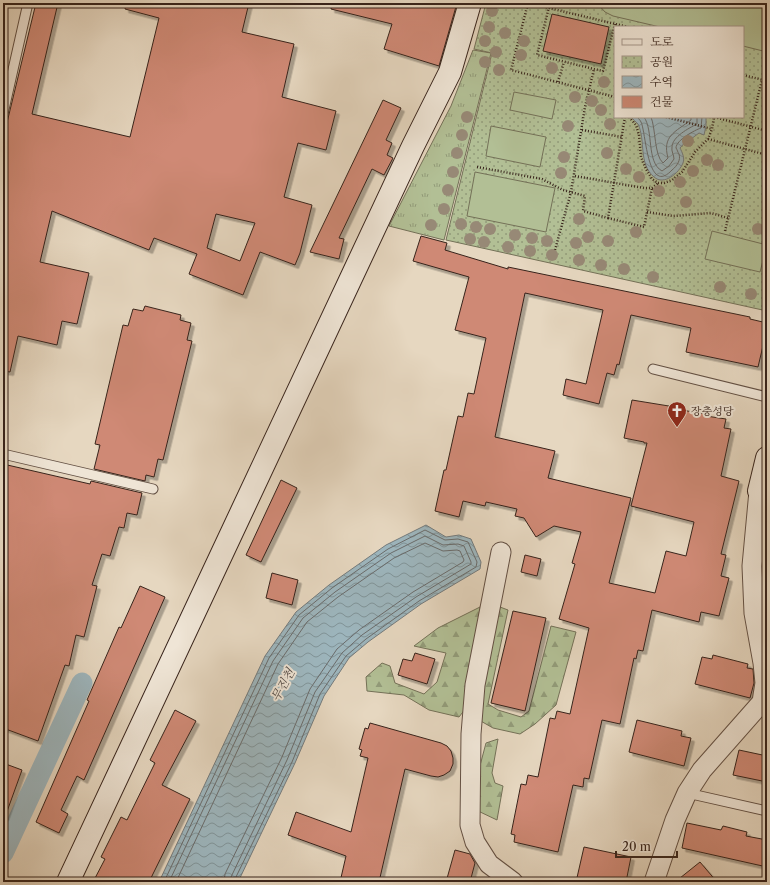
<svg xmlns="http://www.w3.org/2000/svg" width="770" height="885" font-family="'Libre Caslon Text','Noto Serif KR',serif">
	<defs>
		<pattern id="grass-tufts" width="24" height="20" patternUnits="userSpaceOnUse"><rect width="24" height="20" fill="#b2bf95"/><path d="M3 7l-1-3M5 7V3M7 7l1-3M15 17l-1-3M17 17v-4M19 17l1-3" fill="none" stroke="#929b79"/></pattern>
		<pattern id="forest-firs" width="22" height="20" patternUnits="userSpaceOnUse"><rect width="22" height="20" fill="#b2bf95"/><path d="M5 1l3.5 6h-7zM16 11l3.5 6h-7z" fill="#929b79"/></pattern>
		<pattern id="park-dots" width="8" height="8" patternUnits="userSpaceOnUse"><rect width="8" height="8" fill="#b2bf95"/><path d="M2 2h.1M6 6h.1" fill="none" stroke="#929b79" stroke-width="1.8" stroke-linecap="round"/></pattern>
		<pattern id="water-waves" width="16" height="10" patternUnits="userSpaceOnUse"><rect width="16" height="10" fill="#9db6be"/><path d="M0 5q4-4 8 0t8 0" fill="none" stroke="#81949a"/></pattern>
		<filter id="shadow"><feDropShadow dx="3.5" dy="3.5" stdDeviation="0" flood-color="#0004"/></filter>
	</defs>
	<rect width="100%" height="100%" fill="#e6d7c0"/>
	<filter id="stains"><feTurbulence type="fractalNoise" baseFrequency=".005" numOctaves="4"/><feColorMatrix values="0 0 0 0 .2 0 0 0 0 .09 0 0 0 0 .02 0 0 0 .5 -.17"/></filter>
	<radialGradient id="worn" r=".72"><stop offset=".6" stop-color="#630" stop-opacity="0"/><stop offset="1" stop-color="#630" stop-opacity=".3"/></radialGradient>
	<polygon fill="url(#grass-tufts)" stroke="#747158" points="473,50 491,53 444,240 389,226 451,106"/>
	<g fill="url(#forest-firs)" stroke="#747158">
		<polygon points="480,607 484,627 466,708 459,717 429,710 404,695 367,691 366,677 382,663 390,666 395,683 424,694 437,682 446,653 414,646 438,628"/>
		<polygon points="500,607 508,610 488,704 498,710 521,717 529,711 551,626 576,632 556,705 535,724 520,734 493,728 479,720 477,700"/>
		<polygon points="498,739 492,773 495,783 503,786 497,820 476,810 477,777 486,743"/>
	</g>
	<path fill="url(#park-dots)" stroke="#747158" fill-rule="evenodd" d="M486,3h281v308l-321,-71 46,-187 -18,-4zM615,27h128v90h-128z"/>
	<g fill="#b2bf95" stroke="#747158">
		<polygon points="597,3 767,3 767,52 743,46 743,27 660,27 613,16 605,12"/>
		<polygon points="514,92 556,100 552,119 510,110"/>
		<polygon points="491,126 546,137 540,167 486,156"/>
		<polygon points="475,172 555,188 546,232 467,216"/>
		<polygon points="712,231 767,245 760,272 705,259"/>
	</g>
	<g fill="url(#water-waves)" stroke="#747b7d">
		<path d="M631,117h75v9l-2,9 -5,-2 -8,6h-3l-8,9c2,4 5,10 3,15 -4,10 -19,23 -29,14 -16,-14 -8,-36 -16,-53 -2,-2 -5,-5 -7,-7z"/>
		<polygon points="426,525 446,537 459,535 471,539 481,562 480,569 421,604 368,642 349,658 324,696 295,763 238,882 159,882 265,656 296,612 329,585 386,545"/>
	</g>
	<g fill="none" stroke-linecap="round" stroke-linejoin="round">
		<g stroke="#6a6c6c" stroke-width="1">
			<path d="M637,117c0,0 4,4 4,5 5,9 6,75 31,48 5,-4 9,-10 7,-16 -1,-1 -2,-5 -3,-6 0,-8 19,-18 25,-20l1,-11"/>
			<path d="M644,117c10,14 2,45 18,54l7,-5 5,-7c0,-4 -3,-8 -2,-12 0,-10 17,-19 25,-23v-7"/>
			<path d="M651,117c5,12 3,38 12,46l5,-5c-6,-22 7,-26 23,-38v-3"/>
			<polyline points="164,882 269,658 299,615 332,588 388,549 425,530 445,540 458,539 468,542 477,562 476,567 419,601 366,639 346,656 320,694 292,762 235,879 235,882"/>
			<polyline points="169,882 273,661 303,618 335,592 391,553 425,536 443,545 458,544 464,546 471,562 471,564 416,597 362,635 342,653 315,692 287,760 231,877 230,882"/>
			<polyline points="176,882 278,664 307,622 338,597 394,558 425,543 443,551 457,550 460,551 464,560 463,562 413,592 359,630 337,649 310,689 282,757 225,874 224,882"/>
		</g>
		<polyline stroke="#9db6be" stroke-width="21" points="3,853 82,683"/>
	</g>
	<g fill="#cf8975" stroke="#37231b" fill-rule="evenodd" filter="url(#shadow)">
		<path d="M36,3h22l-26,111 98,23 29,-119 -34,-9 1,-6h123l-7,29 52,12 -12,53 54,14 -10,39 -28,-7 -14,54 28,8 -12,48 -5,12 -35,-13 -17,43 -54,-21 8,-20 -43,-16 -5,12 -97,-39 -12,51 49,11 -12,51 -15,-3 -5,24 -39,-9 -8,36 -7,-1v-212l4,-19 -4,-1zM216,214l39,9 -15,38 -33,-13z"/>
		<polygon points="332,3 457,3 439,66 384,49 392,24 331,9"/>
		<polygon points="552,14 609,27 601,64 543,51"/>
		<polygon points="383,100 401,108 386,140 392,143 387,155 393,158 384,175 372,169 339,238 344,239 339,259 310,252"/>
		<polygon points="421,236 447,243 445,250 508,269 508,267 750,317 750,319 767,323 767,329 758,367 686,352 691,328 631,315 619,365 617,364 614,375 607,373 599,404 563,395 566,379 586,384 603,310 525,293 495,437 555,451 548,478 631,498 609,583 655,593 666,551 686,556 694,522 631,506 647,443 644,443 644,442 624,438 632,400 675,407 675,409 706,414 706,416 726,419 724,428 731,429 721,476 739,481 721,554 726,555 721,576 729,578 719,616 701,612 699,622 652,610 643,651 638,650 636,659 634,658 620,724 602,720 589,779 584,778 583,787 573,785 558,852 514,842 515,835 511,834 521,784 526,785 528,775 538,777 550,718 555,719 557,711 570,714 589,628 559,619 575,564 572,563 581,532 554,526 536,537 524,518 515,516 517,509 486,502 485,506 463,501 459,517 435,511 444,470 446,470 458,416 463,417 468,393 474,394 486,338 455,330 469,277 413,261"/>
		<polygon points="145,306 181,315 180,320 191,323 187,340 192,341 163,460 158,459 154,477 146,475 145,481 94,469 100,445 95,444 123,325 128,326 133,309 143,311"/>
		<polygon points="3,464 90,484 91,481 142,493 137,515 127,513 124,528 119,527 110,556 102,554 92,585 97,586 84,637 76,635 69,666 65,665 38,741 3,728"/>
		<polygon points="281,480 297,488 261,562 246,555"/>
		<polygon points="525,555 541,559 537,576 521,572"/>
		<polygon points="272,573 298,580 292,605 266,598"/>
		<polygon points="140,586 165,597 84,780 77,776 61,810 68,814 59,833 36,822 89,701 87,700 119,627 121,628"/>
		<polygon points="513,611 546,618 525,711 491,703"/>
		<polygon points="415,653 435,659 427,684 398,675 403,659 412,661"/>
		<polygon points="713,655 748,664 747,668 753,669 754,683 750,698 695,684 702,657 712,659"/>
		<polygon points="175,710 196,721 162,785 190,799 149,882 93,882 105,859 101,857 121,817 127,820 155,763 150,760"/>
		<polygon points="637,720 682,731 681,736 691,738 684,766 629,752"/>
		<polygon points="370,723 441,743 447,746 451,751 453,758 453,764 450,771 444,775 438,777 431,776 405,769 379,882 340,882 346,856 288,835 296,812 351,832 368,758 360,756 362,750 359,749 365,728 368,729"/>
		<polygon points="739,750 767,756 767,782 733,775"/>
		<polygon points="3,763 22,770 5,817 3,817"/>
		<polygon points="687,823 721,830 723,826 747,832 746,836 767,840 767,867 682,848"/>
		<polygon points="584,847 631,857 626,882 576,882"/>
		<polygon points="455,850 470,854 475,863 470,882 446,882"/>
		<polygon points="700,862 717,882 675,882"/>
	</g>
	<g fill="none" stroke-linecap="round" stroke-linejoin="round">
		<g stroke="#635044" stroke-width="11">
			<g id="lane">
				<polyline points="3,114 28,3"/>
				<polyline points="653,369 767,397"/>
				<polyline points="3,454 153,489"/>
				<polyline points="687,793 767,811"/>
			</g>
		</g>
		<g stroke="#635044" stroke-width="21">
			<g id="street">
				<polyline points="501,552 475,685 471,734 470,825 475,842 489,864 513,882"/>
				<polyline points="654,882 675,820 687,793 702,770 762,702 765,683 763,663 754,613 752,566 759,491"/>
			</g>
		</g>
		<g stroke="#37231b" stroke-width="24">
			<g id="secondary">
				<polyline points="759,491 767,458"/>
				<polyline points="68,882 413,146 450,72 470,3"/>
			</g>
		</g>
		<g stroke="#37231b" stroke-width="2.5" stroke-dasharray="1 2" stroke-linecap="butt">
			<polyline points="549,7 537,55 594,69 603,71 615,24"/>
			<polyline points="743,75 767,81"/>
			<polyline points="558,82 564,62"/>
			<polyline points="615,97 511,70 528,3 628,27"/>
			<polyline points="629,117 636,125 639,135 641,157 646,169 652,179 658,183 664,183 672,180 682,172 695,152 708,139 712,129 714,117 767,131"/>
			<polyline points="666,117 712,129"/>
			<polyline points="582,130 622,137"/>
			<polyline points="708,139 767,155"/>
			<polyline points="477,167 542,179 563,190 585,196 583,211 608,218 625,117"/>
			<polyline points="575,176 644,188 652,188 658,183"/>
			<polyline points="647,212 673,216 711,213 728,218"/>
			<polyline points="608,218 644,227 652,188"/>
			<polyline points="725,231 762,80"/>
			<polyline points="555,250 571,192 585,107 594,69"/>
		</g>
		<use href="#lane" stroke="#efe5d6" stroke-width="9"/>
		<use href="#street" stroke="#efe5d6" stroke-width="19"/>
		<use href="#secondary" stroke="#efe5d6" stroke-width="22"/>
	</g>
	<g fill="#978976">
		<circle cx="492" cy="11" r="6"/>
		<circle cx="489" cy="27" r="6"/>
		<circle cx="505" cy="33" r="6"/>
		<circle cx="485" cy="41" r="6"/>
		<circle cx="524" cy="41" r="6"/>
		<circle cx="496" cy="52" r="6"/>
		<circle cx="521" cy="55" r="6"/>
		<circle cx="485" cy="62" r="6"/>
		<circle cx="552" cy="68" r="6"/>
		<circle cx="499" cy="70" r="6"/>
		<circle cx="604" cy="82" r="6"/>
		<circle cx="575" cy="97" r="6"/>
		<circle cx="592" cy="101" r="6"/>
		<circle cx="601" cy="110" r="6"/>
		<circle cx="467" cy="117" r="6"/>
		<circle cx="610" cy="124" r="6"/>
		<circle cx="568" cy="126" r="6"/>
		<circle cx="462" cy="135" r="6"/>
		<circle cx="688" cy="141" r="6"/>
		<circle cx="457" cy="153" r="6"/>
		<circle cx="607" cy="153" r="6"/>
		<circle cx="564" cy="157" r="6"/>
		<circle cx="707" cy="160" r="6"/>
		<circle cx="718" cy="165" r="6"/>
		<circle cx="626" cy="169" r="6"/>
		<circle cx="693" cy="171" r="6"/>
		<circle cx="453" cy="172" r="6"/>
		<circle cx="561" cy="173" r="6"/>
		<circle cx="639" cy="177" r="6"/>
		<circle cx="680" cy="182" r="6"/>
		<circle cx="448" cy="190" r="6"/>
		<circle cx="659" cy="191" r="6"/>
		<circle cx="686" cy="202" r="6"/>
		<circle cx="444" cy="209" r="6"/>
		<circle cx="579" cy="219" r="6"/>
		<circle cx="461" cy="224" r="6"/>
		<circle cx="431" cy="225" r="6"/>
		<circle cx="476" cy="227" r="6"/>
		<circle cx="490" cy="229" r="6"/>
		<circle cx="681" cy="229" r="6"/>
		<circle cx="758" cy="229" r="6"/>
		<circle cx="636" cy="232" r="6"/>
		<circle cx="515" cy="235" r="6"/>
		<circle cx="588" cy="237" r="6"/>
		<circle cx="532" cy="238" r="6"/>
		<circle cx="470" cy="239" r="6"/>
		<circle cx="547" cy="241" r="6"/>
		<circle cx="608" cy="241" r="6"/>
		<circle cx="484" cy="242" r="6"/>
		<circle cx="576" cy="243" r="6"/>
		<circle cx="508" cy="247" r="6"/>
		<circle cx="530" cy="251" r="6"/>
		<circle cx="552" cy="255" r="6"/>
		<circle cx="579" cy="260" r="6"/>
		<circle cx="601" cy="265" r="6"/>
		<circle cx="624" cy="269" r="6"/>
		<circle cx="653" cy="277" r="6"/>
		<circle cx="720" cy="287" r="6"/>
		<circle cx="751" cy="294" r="6"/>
	</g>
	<defs>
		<g id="church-pin" transform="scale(1)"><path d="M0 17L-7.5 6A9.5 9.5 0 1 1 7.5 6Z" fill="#8f2418" stroke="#efe5d6"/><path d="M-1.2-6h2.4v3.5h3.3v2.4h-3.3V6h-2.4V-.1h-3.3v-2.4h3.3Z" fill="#fff"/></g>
	</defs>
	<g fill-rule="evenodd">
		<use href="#church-pin" x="677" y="411"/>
	</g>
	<g text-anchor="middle" stroke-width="4" stroke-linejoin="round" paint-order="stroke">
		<g font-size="11" fill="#37231b" stroke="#efe5d6" text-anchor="start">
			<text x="691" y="415">장충성당</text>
		</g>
		<g font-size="12" font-style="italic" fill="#504844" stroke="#efe5d6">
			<text transform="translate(283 685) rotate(-61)" y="4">무진천</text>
		</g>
	</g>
	<rect width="770" height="885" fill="none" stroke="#e6d7c0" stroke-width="16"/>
	<rect x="4" y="4" width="762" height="877" fill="none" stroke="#37231b" stroke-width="2"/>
	<rect x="8" y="8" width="754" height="869" fill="none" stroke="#37231b"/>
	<rect x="614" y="26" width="130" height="92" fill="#efe5d6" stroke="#a5978b"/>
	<rect x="622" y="39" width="20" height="6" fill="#efe5d6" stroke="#a5978b"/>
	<text x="650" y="46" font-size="12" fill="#37231b">도로</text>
	<rect x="622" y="56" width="20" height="12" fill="url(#park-dots)" stroke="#a5978b"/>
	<text x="650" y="66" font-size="12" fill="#37231b">공원</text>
	<rect x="622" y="76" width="20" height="12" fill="url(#water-waves)" stroke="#a5978b"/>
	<text x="650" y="86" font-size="12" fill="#37231b">수역</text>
	<rect x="622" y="96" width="20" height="12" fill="#cf8975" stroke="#a5978b"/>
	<text x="650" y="106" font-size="12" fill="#37231b">건물</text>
	<path d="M616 851v6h61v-6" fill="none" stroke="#37231b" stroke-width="2"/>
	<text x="622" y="851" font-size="12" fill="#37231b" stroke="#efe5d6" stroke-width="3" paint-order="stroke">20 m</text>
	<rect width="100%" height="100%" filter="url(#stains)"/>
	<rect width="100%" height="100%" fill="url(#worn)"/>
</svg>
